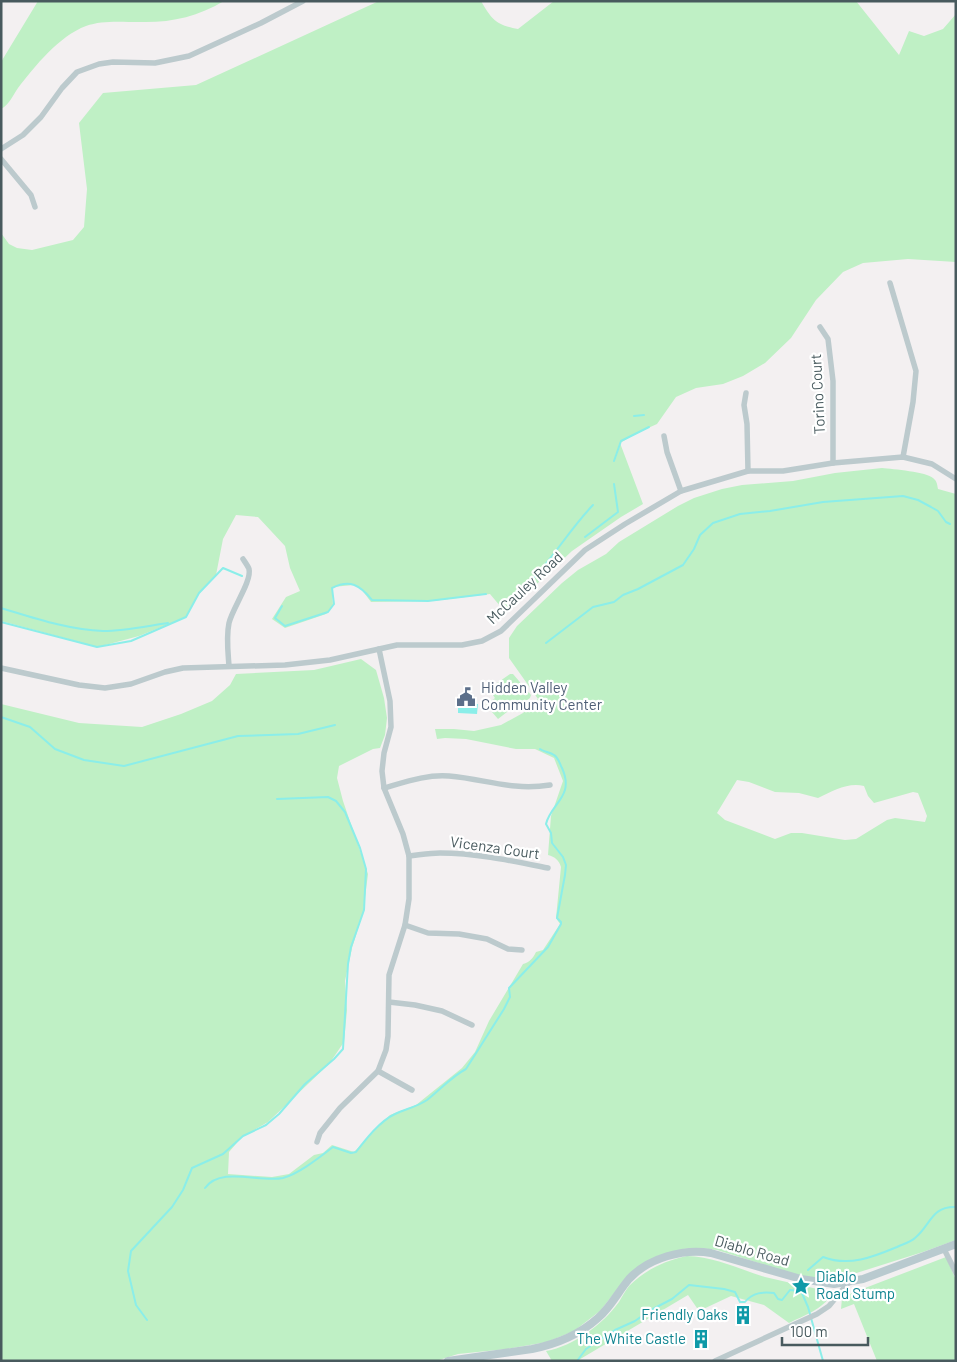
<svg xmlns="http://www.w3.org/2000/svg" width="957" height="1362" font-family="Barlow,sans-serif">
	<rect width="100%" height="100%" fill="#f3f0f1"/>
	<g fill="#bff0c5" fill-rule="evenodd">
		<path d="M38,1h186c-27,16 -54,22 -85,21 -17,0 -37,-2 -53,4 -27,10 -51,40 -68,62 -5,7 -9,17 -17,21v-47z"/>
		<path d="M379,1h102c11,19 15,24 37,28l36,-28h302l43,54 10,-24 15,5 19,-7 13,-15v248l-48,-3 -45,4 -20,9 -27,28 -25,38 -26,25 -22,13 -20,8 -27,4 -20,9 -19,27 -20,9 -17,10 23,61 -22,13 -49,34 -66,62 -16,-19 -57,7 -62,1 -9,-12 -8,-5 -22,2 1,19 -7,8 -41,14 -13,-9 14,-22 14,-6 -10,-23 -5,-22 -27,-29 -22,-2 -13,24 -7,36 -18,20 -12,22 -47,19 -41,11 -97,-26v-388l8,11 8,4 15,2 41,-10 11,-13 3,-38 -8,-66 24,-30 93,-8z"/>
		<path d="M882,468c11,1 45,4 51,10 4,3 4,6 5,11l18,5v746l-33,12 -76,24 -38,3 -92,-29 -17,-2 -17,1 -52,23 -31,39 -26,20 -27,11 -40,7 -49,5 -22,7h-435v-657l78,19 63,4 39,-13 31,-13 18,-16 6,-11 78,-4 47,-11 15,11 8,28 3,20 -2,17 -5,13 -7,1 -34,17 -2,12 6,23 25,73 -5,39 -11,35 -7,33 2,29 -3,32 -15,22 -61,58 -26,15 -13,15 -1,22 44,3 17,-3 25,-19 9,-2 9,-8 22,7 36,-37 26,-10 46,-37 13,-16 14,-31 34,-57c7,-2 10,-6 13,-12l7,-2 17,-26 -4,-6 5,-51c-2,-7 -6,-10 -13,-12l3,-39 12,-35 -9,-23 -19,-9h-19l-50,-10 -21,-1 -8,1 -2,-10h19l20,2 27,-6 22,-12 15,-14 -29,-41v-20l8,-12 45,-43 16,-13 28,-16 13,-12 59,-36 16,-8 28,-9 20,-4 51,-4 42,-8zM737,780l12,2 26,10 24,1 19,5c15,-7 30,-16 46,-12l4,10 6,7 39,-11 5,1 9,23 -2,6 -30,-4 -8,2 -31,19 -11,1 -43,-7h-11l-16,6 -50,-19 -8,-7z"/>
		<polygon points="510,674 513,674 531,695 530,698 510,712 507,712 498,719 486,705 495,698 490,691 490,688"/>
		<path d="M687,1256c28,1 52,13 78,21 20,5 41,9 61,14l5,4c-8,14 -28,21 -42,28l-25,-18 -33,-9 -32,15 -11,-16 -111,66h-25l-6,-10c28,-5 56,-26 73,-49 3,-5 6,-11 10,-16 16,-16 35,-25 58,-30z"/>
		<polygon points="946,1257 956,1280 956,1361 877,1361 854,1304 841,1309 842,1298 852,1293"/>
	</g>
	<polygon fill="#8beee9" points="458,704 478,704 477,714 458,713"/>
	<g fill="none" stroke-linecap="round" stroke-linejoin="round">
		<g stroke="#8beee9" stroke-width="2">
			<polyline points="634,416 644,415"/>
			<polyline points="614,461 621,441 649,427"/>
			<polyline points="585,537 618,512 614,484"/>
			<path d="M528,584c24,-24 41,-54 65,-79"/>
			<path d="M282,606l-7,12 10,8 43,-14 6,-8 -2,-16c18,-9 28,-3 40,12l56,1 58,-7"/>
			<path d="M1,608c33,10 68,22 102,23 22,0 44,-5 65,-8"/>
			<polyline points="1,622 97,647 131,641 186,617 199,593 223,568 242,576"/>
			<polyline points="546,643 593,607 614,602 623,595 638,589 683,565 694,549 700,535 713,523 740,514 770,511 823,502 903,496 918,500 931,507 938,511 946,522 950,524"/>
			<polyline points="1,717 30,727 55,749 84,760 124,766 238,736 298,734 335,725"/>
			<path d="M205,1188c16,-22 55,-5 78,-10 16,-4 37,-21 50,-31l18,6 5,-1c10,-13 24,-31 39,-38 10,-5 22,-7 32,-14 14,-11 24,-23 39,-31l38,-60 6,-12 -1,-9 39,-41 13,-23v-2l-4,-4 8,-43 1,-10 -3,-8 -11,-14 -1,-10 -5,-9c5,-21 29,-27 16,-56 -2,-4 -4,-11 -8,-13 -4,-3 -10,-3 -14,-6"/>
			<path d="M808,1270l15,-13c26,10 50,0 74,-10 6,-3 14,-5 18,-9 16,-13 16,-32 41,-31"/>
			<polyline points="147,1320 136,1305 128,1271 131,1251 172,1207 183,1190 192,1168 223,1154 243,1136 266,1125 279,1114 305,1084 334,1059 343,1049 348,964 351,947 364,910 366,869 360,848 345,812 336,801 328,797 277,799"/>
			<path d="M577,1361l9,-12 29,-19 20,-9 14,-10 23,-12 17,-14 35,4 11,3 5,10h5c8,-10 18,-10 29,-9l4,6 4,1 8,-10 11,1 7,16 15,54"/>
		</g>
		<g stroke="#bccacd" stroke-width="5.5">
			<polyline points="1,149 23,135 41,117 62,88 77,72 99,64 113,62 155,63 189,56 261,23 303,1"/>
			<polyline points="1,159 31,195 35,207"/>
			<polyline points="890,283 916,371 913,402 903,457"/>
			<polyline points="820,327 828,339 833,381 833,463"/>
			<polyline points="746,393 744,405 747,424 748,471"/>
			<polyline points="664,436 667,452 681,491"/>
			<path d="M229,666c-1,-14 -3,-29 0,-43 3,-14 23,-42 20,-54 -1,-3 -4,-7 -6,-10"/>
			<polyline points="1,668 79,685 105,688 131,684 165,672 183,668 285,665 330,660 397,645 462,645 482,641 501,631 585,550 625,524 681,491 748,471 783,471 833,463 903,457 932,464 956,479"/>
			<path d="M384,788c21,-6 44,-14 65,-12 37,3 62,15 101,9"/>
			<path d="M409,856c10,-1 21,-3 31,-3 36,0 73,8 108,15"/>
			<polyline points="405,925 428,933 459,934 487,939 508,949 522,950"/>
			<polyline points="389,1002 415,1005 442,1011 472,1025"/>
			<polyline points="378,1071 412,1090"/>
			<polyline points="317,1142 320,1133 340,1108 378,1071 386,1050 388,1036 389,975 405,925 409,899 409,856 403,834 384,788 382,771 384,753 391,727 390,701 379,649"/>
			<polyline points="944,1249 956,1273"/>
			<polyline points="715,1361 817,1314 829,1306 848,1283"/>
		</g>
		<path stroke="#b9cacf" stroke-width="8" d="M448,1361l84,-12c25,-5 47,-14 66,-31 13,-11 20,-26 31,-39 19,-21 55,-31 82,-26l90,26 33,5 29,-5 93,-35"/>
	</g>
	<defs>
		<g id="civic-bare" transform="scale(1.5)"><path d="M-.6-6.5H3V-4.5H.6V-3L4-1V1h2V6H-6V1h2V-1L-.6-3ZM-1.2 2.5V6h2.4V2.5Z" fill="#5c6f8a" stroke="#fff" stroke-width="2.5" paint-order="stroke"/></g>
		<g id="sight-bare" transform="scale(1.5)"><path d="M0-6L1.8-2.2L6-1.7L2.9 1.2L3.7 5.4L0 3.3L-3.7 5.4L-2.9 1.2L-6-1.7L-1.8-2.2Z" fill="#0f9aa8" stroke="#fff" stroke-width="2.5" paint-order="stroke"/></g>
		<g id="building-bare" transform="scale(1.5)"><path d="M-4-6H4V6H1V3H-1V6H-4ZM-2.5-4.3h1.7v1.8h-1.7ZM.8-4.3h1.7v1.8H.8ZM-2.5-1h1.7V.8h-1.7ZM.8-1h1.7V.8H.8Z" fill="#0f9aa8" stroke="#fff" stroke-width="2.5" paint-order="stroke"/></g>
	</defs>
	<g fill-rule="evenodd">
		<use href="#civic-bare" x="466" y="697"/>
		<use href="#sight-bare" x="801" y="1286"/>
		<use href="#building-bare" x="743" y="1315"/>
		<use href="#building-bare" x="701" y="1339"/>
	</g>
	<g text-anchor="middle" stroke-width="4.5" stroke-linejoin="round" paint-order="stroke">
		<g font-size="15" fill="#485a5e" stroke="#fff">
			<text transform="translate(818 394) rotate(-93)" y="5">Torino Court</text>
			<text transform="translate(525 588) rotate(-43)" y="5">McCauley Road</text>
			<text transform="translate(495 848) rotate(8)" y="5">Vicenza Court</text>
			<text transform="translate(752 1251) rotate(16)" y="5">Diablo Road</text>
		</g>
		<g font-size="15" fill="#4e5e75" stroke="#fff" text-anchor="start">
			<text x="481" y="693">Hidden Valley<tspan x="481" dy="17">Community Center</tspan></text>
		</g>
		<g font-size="15" fill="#0d838f" stroke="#fff" text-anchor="end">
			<text x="816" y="1282" text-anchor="start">Diablo<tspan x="816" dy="17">Road Stump</tspan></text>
			<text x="728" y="1320">Friendly Oaks</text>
			<text x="686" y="1344">The White Castle</text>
		</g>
	</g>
	<rect width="957" height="1362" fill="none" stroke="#485a5e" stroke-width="5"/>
	<path d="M782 1337v8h86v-8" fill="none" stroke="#485a5e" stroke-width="2.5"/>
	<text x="790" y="1337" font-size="15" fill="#485a5e" stroke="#ffffff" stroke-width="4" paint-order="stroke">100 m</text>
</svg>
